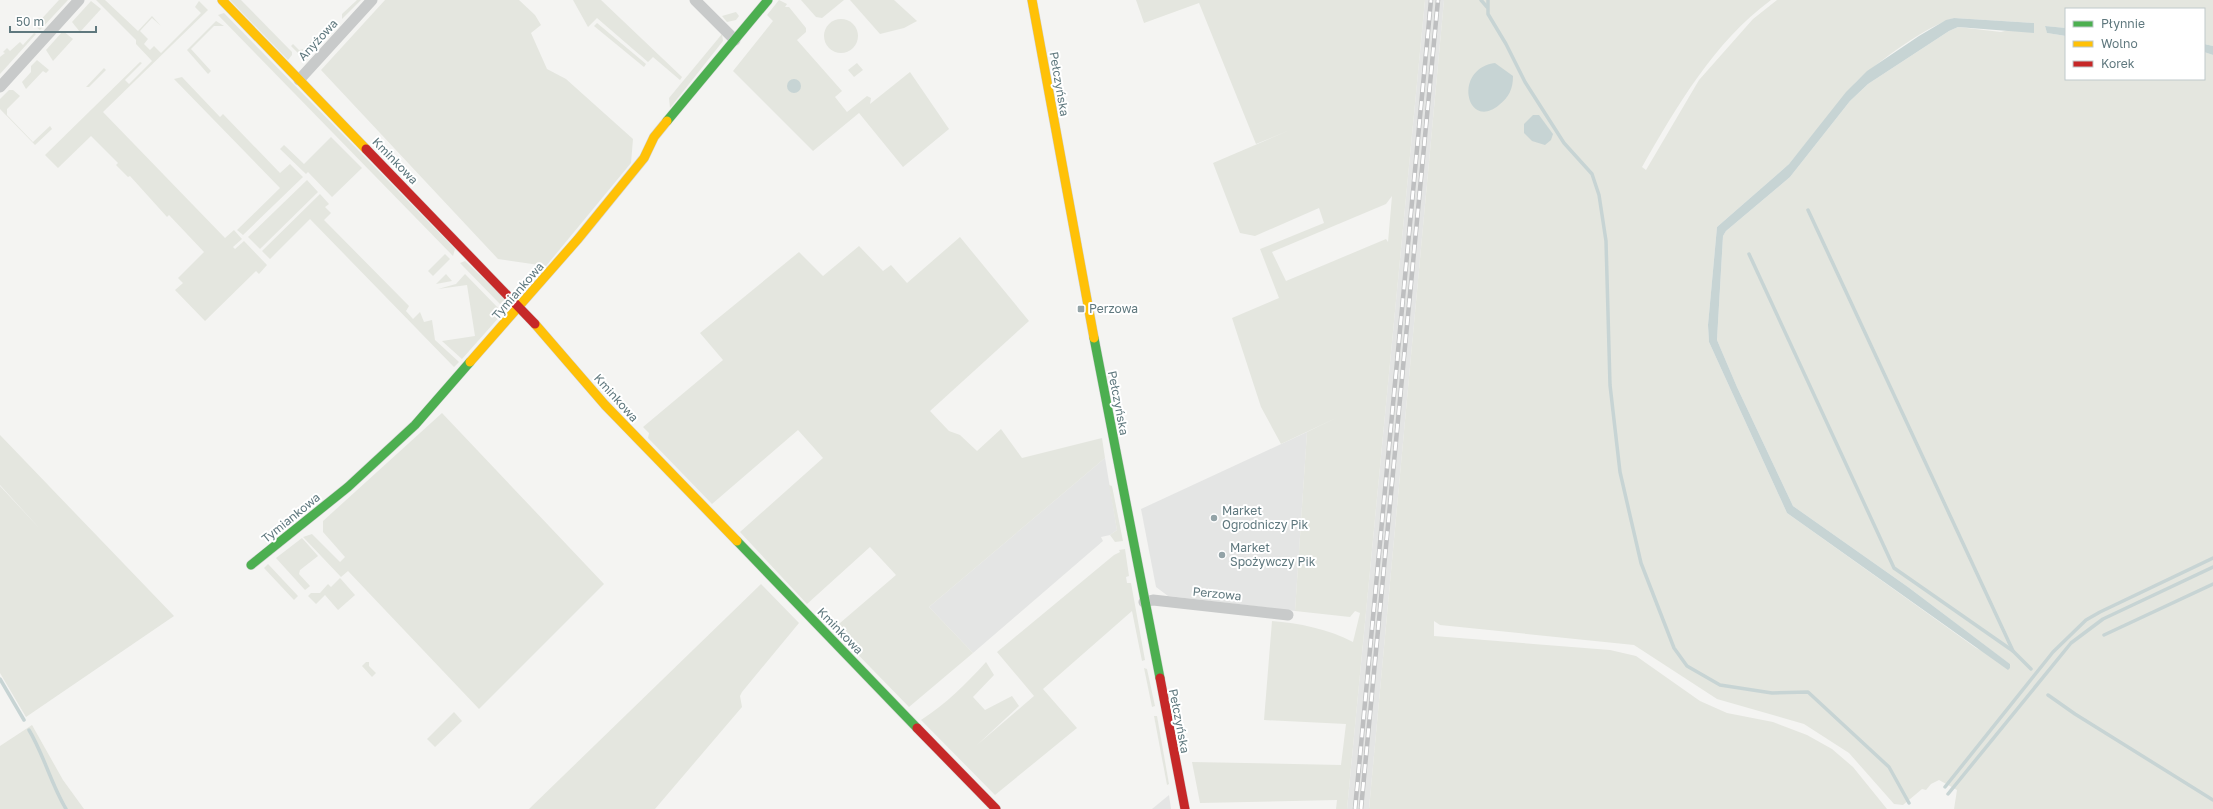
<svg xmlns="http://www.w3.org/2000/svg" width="2213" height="809" font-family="'Golos Text',sans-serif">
	<rect width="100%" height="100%" fill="#f4f4f2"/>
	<g fill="#e4e5e4">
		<polygon points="1425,0 1444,0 1369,809 1347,809"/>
		<polygon points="1307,432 1295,611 1168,596 1156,587 1141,509"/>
		<polygon points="1105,458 1117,530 1110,535 1101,537 1103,541 973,653 929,607"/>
		<polygon points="1169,795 1171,809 1152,809"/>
	</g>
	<g fill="#e4e6df" fill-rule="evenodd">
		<polygon points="59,0 68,0 40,30 35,26"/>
		<polygon points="96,0 105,0 138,31 152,16 161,26 152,18 140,31 148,39 144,44 150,50 154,46 161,53 201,13 195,7 199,1 208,10 103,112 225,238 234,230 242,239 233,247 235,249 244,241 267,265 259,274 256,271 205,321 175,290 183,283 178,278 204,252 169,215 167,217 130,176 128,177 116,165 118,163 91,136 58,168 45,155 140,62 142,63 125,80 129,84 152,61 136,44 136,40"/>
		<polygon points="230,0 241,0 292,52 292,55 288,60"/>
		<polygon points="357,0 361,0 342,19 342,14"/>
		<polygon points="385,0 519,0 535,15 541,25 531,33 547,69 566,79 633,139 631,163 546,266 498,259 321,70"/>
		<polygon points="573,0 601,0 682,77 680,80 653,57 648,62 597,18 588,27"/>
		<polygon points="779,0 787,4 785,7 789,7 806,28 806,32 797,40 842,91 835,97 847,112 867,96 871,98 870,104 910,72 949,129 903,167 859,113 813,151 733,71 773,21 767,15"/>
		<polygon points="801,0 844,0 822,18 816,17"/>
		<polygon points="850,0 894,0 917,21 904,28 880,34"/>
		<path d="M1136,0h289l-78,809h-11l1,-9 -137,3 -8,-41 149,3 5,-41 -82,-4 8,-99c26,2 57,8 81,21l7,-29 -5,-2 -5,6 -55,-6 12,-179 31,-15 -57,27 -20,-37 -29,-89 47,-20 -19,-49 64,-26 -5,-15 -64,28 -15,-3 -27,-70 77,-33 -34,14 -57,-141 -55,20zM1392,196l-4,46 -2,-3 -100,42 -14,-29 114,-48z"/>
		<path d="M1444,0h327c-57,42 -94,106 -129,167l4,3 53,-90 54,-61 24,-19h436v46l-9,-2v-35h-138v19l-21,-2 2,7 19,3v43h138v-27l9,3v754h-259l3,-19 -18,-10 -8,4 -5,6 -4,-1 -19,16 -9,-1 -45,-51 -45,-29 -87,-25 -83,-54 -194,-20 -6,-4v15l176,14 26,6 64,45 27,12 46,9 34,13 25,14 21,18 34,42h-518zM1954,18l80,5 -33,9 -43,-5 -9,4 -81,53 -18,17 -60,76 -64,54 -3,5 -6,104 20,47 56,119 115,81 103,78 -35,-17 -189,-135 -78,-171 -1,-17 9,-98 72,-63 67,-82c20,-19 72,-57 98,-64z"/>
		<polygon points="91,1 101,9 80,32 72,22"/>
		<polygon points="736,12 739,16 736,20 727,22 722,16"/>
		<polygon points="224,13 455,249 453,256 218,15"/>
		<circle cx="841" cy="36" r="17"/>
		<polygon points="216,21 224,26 214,26 191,49 211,71 208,74 187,50"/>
		<polygon points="597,23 646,64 644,67 594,26"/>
		<polygon points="335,26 336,27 310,55 301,56 291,46 293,44 299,50 304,49 312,40 317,45"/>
		<polygon points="63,31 73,39 53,61 46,50"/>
		<polygon points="34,33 36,34 0,74 0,57 5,53 3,52 7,48 10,51 20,42 23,45"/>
		<polygon points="722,34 723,41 670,108 669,98"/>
		<polygon points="37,60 49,70 46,73 43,71 26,89 22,82 31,72 31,66"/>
		<polygon points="857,63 863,70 854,77 848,70"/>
		<polygon points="104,68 106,70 89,87 86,87"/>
		<polygon points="182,77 220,117 223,114 280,173 290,164 303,177 243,235 237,230 280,188 174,79"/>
		<polygon points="9,90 13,90 20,96 7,109 7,115 33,142 50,126 52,129 35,145 0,109 0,99"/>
		<polygon points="331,137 362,168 332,197 308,172 306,174 280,149 284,145 304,164"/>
		<polygon points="307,180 318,192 260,249 248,237"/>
		<polygon points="320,194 329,204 325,207 331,213 324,220 409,306 406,311 413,319 420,312 424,322 432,320 435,340 459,362 454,367 310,219 270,259 262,251"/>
		<polygon points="960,237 1029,321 930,411 949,431 960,435 977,451 1001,429 1022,458 1102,438 1105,458 929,607 973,653 909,707 833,629 896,575 870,547 807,604 740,532 823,458 798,430 712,504 648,438 649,433 643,427 723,360 700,333 799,252 823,276 859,246 883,271 891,265 907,283"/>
		<polygon points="445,254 450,259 433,276 428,271"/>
		<polygon points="465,261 505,299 500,304 460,263"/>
		<polygon points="446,274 452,281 436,284"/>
		<polygon points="465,274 501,311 501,315 462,359 442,341 475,336 467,285 438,289 456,284"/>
		<polygon points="442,413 604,584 479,709 348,571 341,577 303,537 312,534 340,562 345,557 323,532 323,521"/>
		<polygon points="0,435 174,616 26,717 0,673 0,486 40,529 0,485"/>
		<polygon points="1109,485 1112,486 1123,541 1115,542 1110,535 1117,530"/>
		<polygon points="302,538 318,556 300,570 299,574 310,586 305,590 276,558"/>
		<path d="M1125,549l4,27 -3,1 1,6h4l14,77 -3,1 -10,-50 -89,78 34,39 -82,67 -74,-75c25,-16 45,-36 65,-58l8,13 -21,22 12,13 27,-14 7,10 -42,39 57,-49 -37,-44 117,-97 6,-3 -1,-2z"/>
		<polygon points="268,564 298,596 294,600 264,568"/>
		<polygon points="340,578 355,595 338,610 325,595 316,604 308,596 311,593 320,593 328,584 331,587"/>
		<polygon points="761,584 799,623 742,692 740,696 742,707 655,809 529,809"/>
		<polygon points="366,662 369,662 369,666 376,673 372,677 362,666"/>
		<polygon points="1144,668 1147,669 1155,706 1152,707"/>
		<polygon points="454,712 462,721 435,747 427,739"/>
		<polygon points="1154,716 1157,716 1169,784 1167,785"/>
		<polygon points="32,725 63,780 84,809 0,809 0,746"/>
	</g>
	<g fill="#c7d4d4">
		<polygon points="1954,18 2034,23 2034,33 1958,27 1949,31 1868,84 1850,101 1790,177 1726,231 1723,236 1717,340 1737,387 1793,506 1908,587 2010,664 2010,668 2008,670 1787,513 1709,342 1708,325 1717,227 1789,164 1846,92 1867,71 1919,36 1946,20"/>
		<polygon points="2045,26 2066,28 2066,36 2047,33"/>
		<polygon points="2204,44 2213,46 2213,55 2204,52"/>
		<path d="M1495,63l18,13c0,13 -4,21 -14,29 -32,27 -47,-36 -4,-42z"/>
		<circle cx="794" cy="86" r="7"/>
		<polygon points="1533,115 1539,115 1553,134 1551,140 1545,145 1532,141 1524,133 1524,124"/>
	</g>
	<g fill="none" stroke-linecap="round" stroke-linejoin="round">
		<g stroke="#c7d4d4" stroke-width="3.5">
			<polyline points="1481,0 1487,7"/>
			<polyline points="1488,0 1488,14 1506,44 1525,82 1564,143 1592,174 1599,195 1606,241 1610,385 1620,472 1641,563 1674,648 1687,666 1720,685 1772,693 1808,692 1889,767 1909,803"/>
			<polyline points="1808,210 2013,651 2031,669"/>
			<polyline points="1749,254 1894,568 2013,651"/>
			<polyline points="2104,635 2213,584"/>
			<polyline points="0,679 24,720"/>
			<polyline points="2048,695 2075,714 2213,800"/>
			<path d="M29,730c15,25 22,54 37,79"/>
			<polyline points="1945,787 2053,652 2086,620 2100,612 2213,558"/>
			<polyline points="1948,794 2071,643 2103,619 2213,567"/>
		</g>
		<g stroke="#d1d2d2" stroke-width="10">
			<g id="fast">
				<polyline points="667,121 768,0"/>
				<polyline points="1094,338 1160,678"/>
				<polyline points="737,541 917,728"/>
				<polyline points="251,565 348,487 415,425 470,362"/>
			</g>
		</g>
		<g stroke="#d1d2d2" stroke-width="10">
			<g id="slow">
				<polyline points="222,0 366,149"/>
				<polyline points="1032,0 1094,338"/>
				<polyline points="535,324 605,405 737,541"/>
				<polyline points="470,362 578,239 644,158 654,137 667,121"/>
			</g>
		</g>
		<g stroke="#d1d2d2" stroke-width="10">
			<g id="jam">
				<polyline points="366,149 535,324"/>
				<polyline points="1160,678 1185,809"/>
				<polyline points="917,728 996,809"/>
			</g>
		</g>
		<g stroke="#c8caca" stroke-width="11">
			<polyline points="695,0 735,40"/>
			<polyline points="299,80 372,0"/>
			<polyline points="0,87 79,0"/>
			<polyline points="1144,602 1153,600 1288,615"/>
		</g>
		<use href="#fast" stroke="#4caf50" stroke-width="9"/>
		<use href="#slow" stroke="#ffc107" stroke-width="9"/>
		<use href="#jam" stroke="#c62828" stroke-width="9"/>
		<g stroke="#bebfc0" stroke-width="4.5">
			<g id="rail">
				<polyline points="1355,809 1431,0"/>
				<polyline points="1361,809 1438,0"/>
			</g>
		</g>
		<use href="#rail" stroke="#fff" stroke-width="3" stroke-dasharray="9" stroke-linecap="butt"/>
	</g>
	<g fill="#93a3a7" stroke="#fff" stroke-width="1.5">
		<rect x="1077" y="305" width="8" height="8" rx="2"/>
		<circle cx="1214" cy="518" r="4"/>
		<circle cx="1222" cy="555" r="4"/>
	</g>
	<g text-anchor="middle" stroke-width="4" stroke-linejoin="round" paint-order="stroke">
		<g font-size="12" fill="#5f787e" stroke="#fff">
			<text transform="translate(318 40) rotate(-47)" y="4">Anyżowa</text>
			<text transform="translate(1059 84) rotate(80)" y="4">Pełczyńska</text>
			<text transform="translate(395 161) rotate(46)" y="4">Kminkowa</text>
			<text transform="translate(518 291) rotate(-49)" y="4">Tymiankowa</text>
			<text transform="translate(616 398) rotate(48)" y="4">Kminkowa</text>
			<text transform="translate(1118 403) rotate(79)" y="4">Pełczyńska</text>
			<text transform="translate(291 518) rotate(-39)" y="4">Tymiankowa</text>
			<text transform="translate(1217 594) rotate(6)" y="4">Perzowa</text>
			<text transform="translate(840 631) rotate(46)" y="4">Kminkowa</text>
			<text transform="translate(1179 721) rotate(79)" y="4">Pełczyńska</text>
		</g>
		<g font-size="12" fill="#5f787e" stroke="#fff" text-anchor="start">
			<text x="1089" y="313">Perzowa</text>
			<text x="1222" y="515">Market<tspan x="1222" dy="14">Ogrodniczy Pik</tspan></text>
			<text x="1230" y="552">Market<tspan x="1230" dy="14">Spożywczy Pik</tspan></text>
		</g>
	</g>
	<rect x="2065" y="8" width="140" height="72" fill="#ffffff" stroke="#bfc9cb"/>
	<rect x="2073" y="21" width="20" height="6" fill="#4caf50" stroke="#bfc9cb"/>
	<text x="2101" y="28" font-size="12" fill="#5f787e">Płynnie</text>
	<rect x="2073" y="41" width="20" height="6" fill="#ffc107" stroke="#bfc9cb"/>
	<text x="2101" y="48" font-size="12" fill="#5f787e">Wolno</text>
	<rect x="2073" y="61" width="20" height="6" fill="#c62828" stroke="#bfc9cb"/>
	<text x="2101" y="68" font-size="12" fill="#5f787e">Korek</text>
	<path d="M10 26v6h86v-6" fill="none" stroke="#5f787e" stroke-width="2"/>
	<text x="16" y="26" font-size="12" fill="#5f787e" stroke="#ffffff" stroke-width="3" paint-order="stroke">50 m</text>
</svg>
